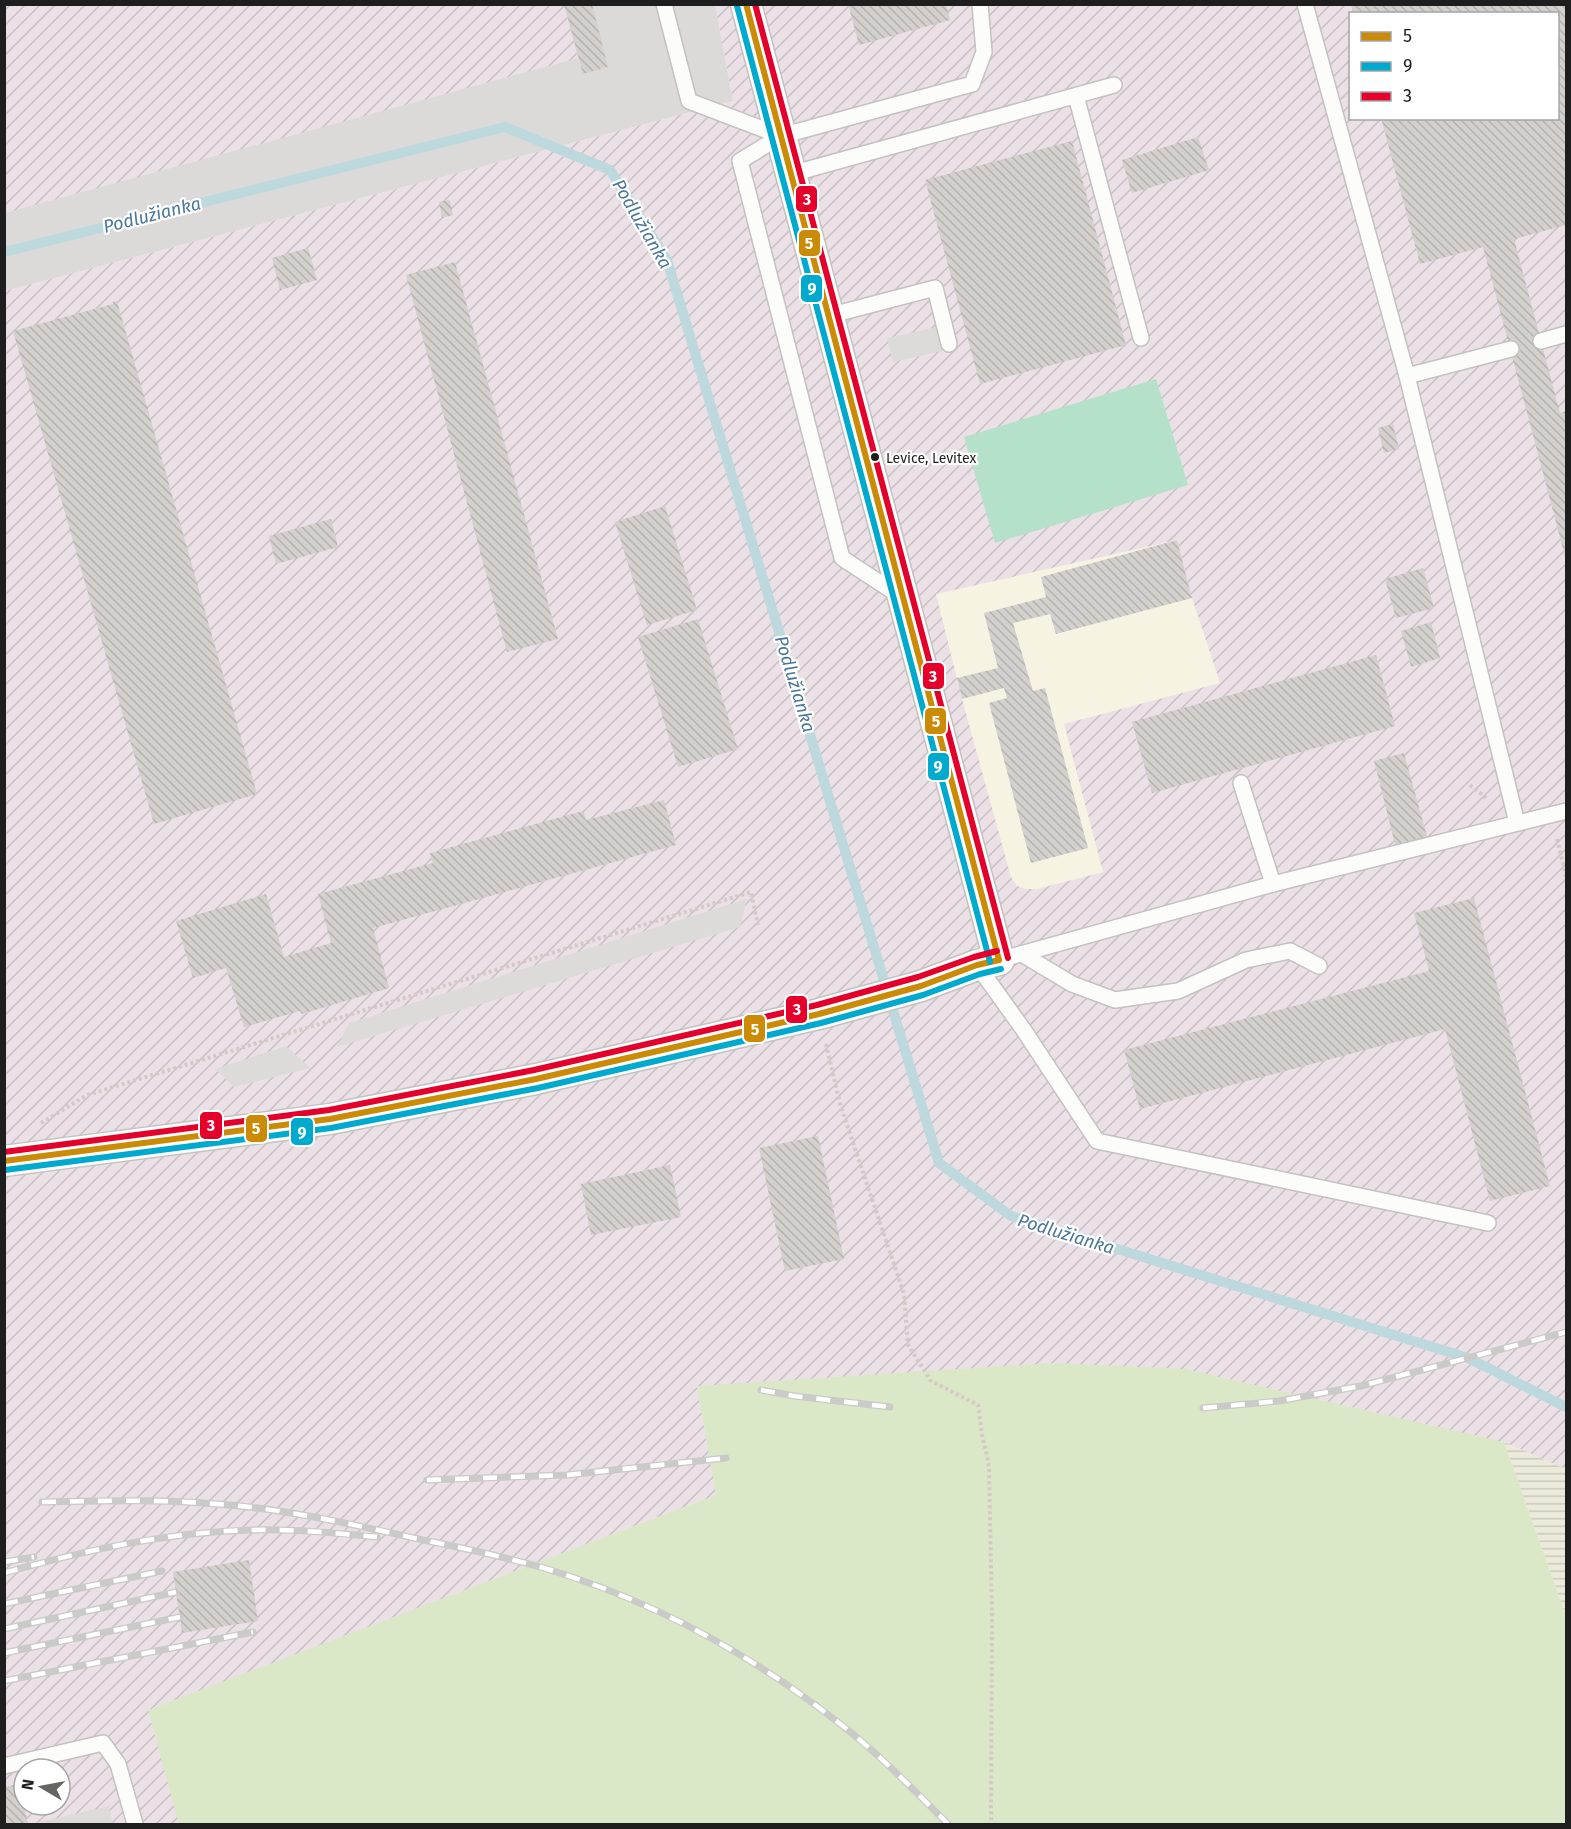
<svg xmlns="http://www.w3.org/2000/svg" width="1571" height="1829" font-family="'Fira Sans',sans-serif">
	<defs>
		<pattern id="industrial-furrows" width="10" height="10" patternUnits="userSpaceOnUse" patternTransform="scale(1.5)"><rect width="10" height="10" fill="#eae0e6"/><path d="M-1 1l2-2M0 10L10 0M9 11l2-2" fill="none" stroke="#c8c0c5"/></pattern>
		<pattern id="farmland-rules" width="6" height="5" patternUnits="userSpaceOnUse" patternTransform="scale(1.5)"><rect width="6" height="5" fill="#ecebdb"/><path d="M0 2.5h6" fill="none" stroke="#cac9bc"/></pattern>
		<pattern id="building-back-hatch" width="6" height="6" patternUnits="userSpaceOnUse" patternTransform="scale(1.5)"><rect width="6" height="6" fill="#d3d0ce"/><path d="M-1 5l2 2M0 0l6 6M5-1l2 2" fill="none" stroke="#b5b2b0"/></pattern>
	</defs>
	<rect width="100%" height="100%" fill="#edeae7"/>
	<polygon fill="#dcdad8" points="5,5 715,5 733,101 5,291"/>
	<g fill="url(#industrial-furrows)" fill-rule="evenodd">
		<polygon points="5,5 564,5 578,58 5,213"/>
		<path d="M715,5h851v1464l-62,-27 -807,-56 19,109 -567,215 30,114h-174v-1533l728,-190zM1350,14h208v104h-208zM24,1769h36v36h-36z"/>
	</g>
	<polygon fill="#f6f3e3" points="1177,540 1192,598 1220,683 1064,724 1103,872 1037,889 1026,889 1017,886 1011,877 962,699 936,594"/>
	<polygon fill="url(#farmland-rules)" points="1504,1442 1566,1469 1566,1616"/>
	<polygon fill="#dbe8c7" points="1053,1363 1185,1369 1504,1442 1566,1616 1566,1824 179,1824 148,1710 716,1495 697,1386"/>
	<polygon fill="#b5e1cb" points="1156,379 1188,485 995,543 964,437"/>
	<g fill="#dddbda">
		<polygon points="937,327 942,351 893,362 887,338"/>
		<polygon points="747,899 740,927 337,1047 349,1023"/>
		<polygon points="286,1046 310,1068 234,1087 215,1069"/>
		<polygon points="109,1806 113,1824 31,1824"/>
	</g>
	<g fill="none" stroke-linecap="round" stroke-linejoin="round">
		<polyline stroke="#bdd9de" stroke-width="10" points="4,252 505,127 610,170 667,260 939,1163 1011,1216 1468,1358 1566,1407"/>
	</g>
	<g fill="url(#building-back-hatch)">
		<polygon points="564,4 592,4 608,67 583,74"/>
		<polygon points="848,4 946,4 950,20 859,45"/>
		<polygon points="1351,4 1566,4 1566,225 1514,239 1560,413 1566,411 1566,560 1483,247 1420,264 1381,118 1558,118 1558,14 1353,14"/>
		<polygon points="1198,137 1209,170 1132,193 1122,160"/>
		<polygon points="1072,141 1126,345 980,384 925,180"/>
		<polygon points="450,200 453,215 442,218 439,202"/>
		<polygon points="308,248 317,280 280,290 272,258"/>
		<polygon points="455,262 558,639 507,652 406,275"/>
		<polygon points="117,301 257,794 154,824 13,331 113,304 113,302"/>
		<polygon points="1393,424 1399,449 1384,453 1378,428"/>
		<polygon points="665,506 697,610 647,625 615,522"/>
		<polygon points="331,519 338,547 276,564 269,536"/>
		<polygon points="1177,540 1192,598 1056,634 1050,614 1013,623 1033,691 1045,688 1088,848 1031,863 989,703 1007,698 1004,688 962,699 957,678 998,668 984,613 1046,597 1041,577"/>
		<polygon points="1423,568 1434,608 1396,618 1385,579"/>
		<polygon points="698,619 738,749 678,767 638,637"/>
		<polygon points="1431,622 1440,658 1411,667 1401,631"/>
		<polygon points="1376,655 1395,726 1152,793 1132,722"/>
		<polygon points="1404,753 1428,840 1396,848 1374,761"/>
		<polygon points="664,800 676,845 373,928 389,988 302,1014 300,1011 244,1027 226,968 193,978 176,921 266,894 284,957 331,943 318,894 433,863 430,853 583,811 586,820"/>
		<polygon points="1474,898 1550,1186 1490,1201 1445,1029 1140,1109 1124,1050 1429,971 1414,913"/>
		<polygon points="818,1136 844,1259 785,1271 759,1148"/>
		<polygon points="670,1165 681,1217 591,1235 581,1184"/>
		<polygon points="249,1560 258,1621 182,1633 173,1572"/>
		<polygon points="19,1784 28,1824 4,1824 4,1787"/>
	</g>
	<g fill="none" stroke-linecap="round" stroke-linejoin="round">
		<g stroke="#c4c2c1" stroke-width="18">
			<g id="service">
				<polyline points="664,4 689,101 781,136"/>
				<polyline points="1305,4 1407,376 1517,823"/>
				<polyline points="1076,96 1141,338"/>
				<polyline points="791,174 1114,85"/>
				<polyline points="828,316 935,288 949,344"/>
				<polyline points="1541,341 1566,334"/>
				<polyline points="1407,376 1511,349"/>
				<polyline points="900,596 842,558 740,161 781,136 972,84 984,52 980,4"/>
				<polyline points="1241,783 1273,884"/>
				<polyline points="1022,954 1072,984 1115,1000 1178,991 1246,960 1290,951 1319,966"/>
				<polyline points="999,960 1273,884 1566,811"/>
				<polyline points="977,965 1023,1029 1097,1141 1488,1223"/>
				<polyline points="4,1766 103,1743 118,1764 135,1824"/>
			</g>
		</g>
		<g stroke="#c4c2c1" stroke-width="33">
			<polyline id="minor" points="4,1161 330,1119 536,1079 819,1014 921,986 977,965 999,960 746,4"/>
		</g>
		<g stroke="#d6c8c7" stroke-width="4" stroke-dasharray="3 3" stroke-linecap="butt">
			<polyline points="1470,785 1486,798"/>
			<polyline points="1557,839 1566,877"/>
			<polyline points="826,1044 840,1104 904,1294 908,1345 931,1381 978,1405 982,1435 988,1460 989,1470 992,1615 991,1824"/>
			<polyline points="41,1123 87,1095 751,892 758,925"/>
		</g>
		<use href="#service" stroke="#fcfcfb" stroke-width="15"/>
		<use href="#minor" stroke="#fcfcfb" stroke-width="30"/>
		<g stroke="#cacac9" stroke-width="7">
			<g id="rail">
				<polyline points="761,1390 794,1396 890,1407"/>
				<polyline points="1203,1408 1279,1401 1361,1386 1566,1332"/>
				<polyline points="427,1480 567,1475 726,1458"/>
				<path d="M42,1502c58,-1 117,-3 175,2 70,5 138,21 206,36 41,8 81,17 121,28 107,32 207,86 295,155 39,30 74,66 109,101"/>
				<polyline points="4,1562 34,1557"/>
				<path d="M4,1573c82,-23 164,-41 249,-43 41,-1 83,3 124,7"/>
				<polyline points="4,1604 162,1571"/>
				<polyline points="4,1629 176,1592"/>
				<polyline points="4,1653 180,1617"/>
				<polyline points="4,1681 253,1632"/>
			</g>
		</g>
		<use href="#rail" stroke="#fff" stroke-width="4.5" stroke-dasharray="14" stroke-linecap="butt"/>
		<g stroke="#fff" stroke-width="10">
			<g id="bus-1">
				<polyline points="746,4 999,960"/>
				<polyline points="4,1161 330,1119 536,1079 819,1014 921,986 977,965 999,960"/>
			</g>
		</g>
		<g stroke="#fff" stroke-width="10">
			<g id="bus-2">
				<polyline points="737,6 990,962"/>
				<polyline points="5,1170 331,1128 538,1088 821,1023 923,995 980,974 1001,969"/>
			</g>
		</g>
		<g stroke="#fff" stroke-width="10">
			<g id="bus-3">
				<polyline points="755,4 1008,958"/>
				<polyline points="4,1152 329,1110 534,1070 817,1005 918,977 974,957 997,951"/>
			</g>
		</g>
		<use href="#bus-1" stroke="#cc8b06" stroke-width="6"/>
		<use href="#bus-2" stroke="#00a9ce" stroke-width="6"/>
		<use href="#bus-3" stroke="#e4002b" stroke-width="6"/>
	</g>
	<circle fill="#1e1e1e" stroke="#fff" stroke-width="2" cx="875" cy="457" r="5"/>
	<g text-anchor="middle" stroke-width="4.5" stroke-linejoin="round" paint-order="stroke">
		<g font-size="14" fill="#1e1e1e" stroke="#fff" text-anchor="start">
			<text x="886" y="463">Levice, Levitex</text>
		</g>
		<g font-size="18" font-style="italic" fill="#4a779a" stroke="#fff">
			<text transform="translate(152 215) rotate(-14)" y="6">Podlužianka</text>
			<text transform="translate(642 224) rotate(60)" y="6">Podlužianka</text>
			<text transform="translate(795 684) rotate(73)" y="6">Podlužianka</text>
			<text transform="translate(1066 1234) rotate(17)" y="6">Podlužianka</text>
		</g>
	</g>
	<g stroke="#fff" stroke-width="2">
		<rect x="795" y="185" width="23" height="28" rx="6" fill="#e4002b"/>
		<rect x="798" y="229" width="23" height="28" rx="6" fill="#cc8b06"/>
		<rect x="800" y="274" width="23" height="29" rx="6" fill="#00a9ce"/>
		<rect x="922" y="662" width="23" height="28" rx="6" fill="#e4002b"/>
		<rect x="924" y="707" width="23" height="28" rx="6" fill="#cc8b06"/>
		<rect x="927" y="752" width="23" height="29" rx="6" fill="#00a9ce"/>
		<rect x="785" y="995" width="23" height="29" rx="6" fill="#e4002b"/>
		<rect x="743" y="1014" width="23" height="29" rx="6" fill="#cc8b06"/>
		<rect x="199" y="1111" width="24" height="29" rx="6" fill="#e4002b"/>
		<rect x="245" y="1114" width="23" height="29" rx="6" fill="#cc8b06"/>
		<rect x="290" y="1117" width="24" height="29" rx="6" fill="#00a9ce"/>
	</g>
	<g font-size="16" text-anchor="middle" font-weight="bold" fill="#fff">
		<text x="807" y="205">3</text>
		<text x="809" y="249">5</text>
		<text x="812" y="294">9</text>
		<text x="933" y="682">3</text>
		<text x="936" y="727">5</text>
		<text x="938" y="772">9</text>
		<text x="797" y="1015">3</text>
		<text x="755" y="1035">5</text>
		<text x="211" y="1131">3</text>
		<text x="256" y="1134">5</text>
		<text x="302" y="1138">9</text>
	</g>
	<rect width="1571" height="1829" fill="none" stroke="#1e1e1e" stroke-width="12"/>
	<rect x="1349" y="12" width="210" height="108" fill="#ffffff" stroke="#a5a5a5" stroke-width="1.5"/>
	<rect x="1361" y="32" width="30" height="9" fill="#cc8b06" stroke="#a5a5a5" stroke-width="1.5"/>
	<text x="1403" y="42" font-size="18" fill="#1e1e1e">5</text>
	<rect x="1361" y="62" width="30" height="9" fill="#00a9ce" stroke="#a5a5a5" stroke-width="1.5"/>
	<text x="1403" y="72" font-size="18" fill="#1e1e1e">9</text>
	<rect x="1361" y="92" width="30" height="9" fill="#e4002b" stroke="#a5a5a5" stroke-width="1.5"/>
	<text x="1403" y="102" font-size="18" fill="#1e1e1e">3</text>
	<g transform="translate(42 1787) rotate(280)"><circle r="28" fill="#ffffff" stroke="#a5a5a5" stroke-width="1.5"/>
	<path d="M0-4.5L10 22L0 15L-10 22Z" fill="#666564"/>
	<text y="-9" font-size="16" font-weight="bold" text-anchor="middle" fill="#1e1e1e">N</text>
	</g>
</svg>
